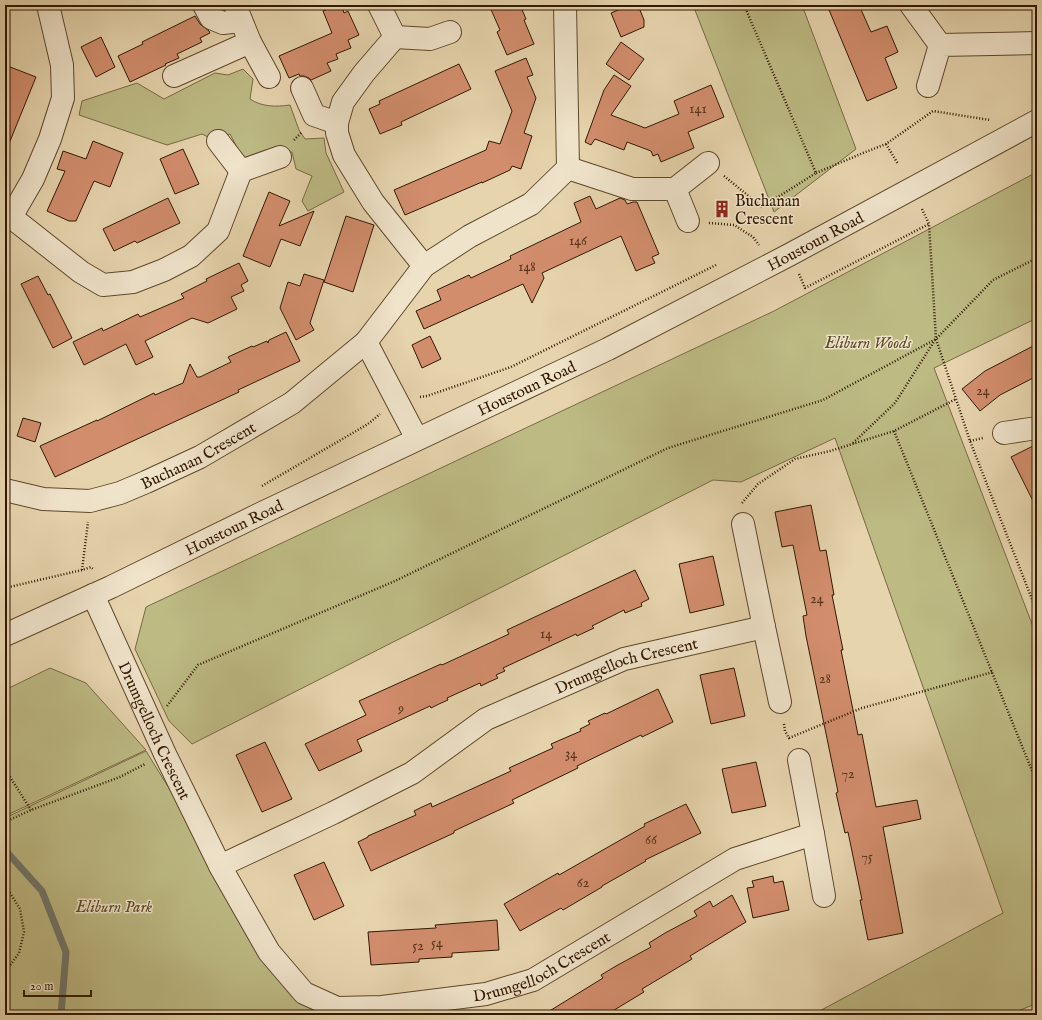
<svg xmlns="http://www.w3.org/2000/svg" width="1042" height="1020" font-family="'IM FELL English',serif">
	<rect width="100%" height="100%" fill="#e6d4ad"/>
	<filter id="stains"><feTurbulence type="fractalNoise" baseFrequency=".005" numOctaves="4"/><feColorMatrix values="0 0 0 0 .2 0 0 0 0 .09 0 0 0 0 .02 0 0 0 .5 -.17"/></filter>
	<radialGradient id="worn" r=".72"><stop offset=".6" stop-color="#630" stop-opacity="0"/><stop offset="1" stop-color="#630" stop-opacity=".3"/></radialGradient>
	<g fill="#bdba84" stroke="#776a42">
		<polygon points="693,5 802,5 856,149 774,212"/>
		<path d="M243,69l10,10 -3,20c12,8 26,8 40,6l9,25 6,9 19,-1 2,15 18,39 -36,19 -6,-10 10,-25 -16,-7 -4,-17h-12l-27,9 -11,-4 -12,-23 -18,5 -10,-5 -35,11 -88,-30 3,-14 55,-18 27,16 51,-26 13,2z"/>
		<polygon points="1037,172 1037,318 934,368 1037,637 1037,1003 1009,1015 812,1015 1003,913 835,438 741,482 713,480 192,744 169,721 135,649 146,607 774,311"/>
		<polygon points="50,668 86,683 146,750 5,816 5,690"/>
		<polygon points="146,751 289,983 323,1015 5,1015 5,818"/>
	</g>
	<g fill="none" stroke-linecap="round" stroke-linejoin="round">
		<polyline stroke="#70776d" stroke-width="7" points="5,850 42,891 66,952 61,1015"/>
	</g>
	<g fill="#d28d6d" stroke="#311900">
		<polygon points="336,5 341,5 344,13 348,11 359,35 348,40 351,48 336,54 338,59 327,63 331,71 311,80 309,78 304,76 300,76 299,74 289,78 279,56 332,33 323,11"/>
		<polygon points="489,5 520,5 526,19 524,20 534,44 507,55 497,32 500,30"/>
		<polygon points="630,5 638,5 644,20 644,27 621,37 611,13"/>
		<polygon points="827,5 859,5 871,32 887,26 898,52 885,58 897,88 867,101"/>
		<polygon points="195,16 200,24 209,31 210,33 200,38 202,42 177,54 179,58 165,64 166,65 130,82 118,56 143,44 142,42"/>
		<polygon points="101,37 115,67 96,77 81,47"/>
		<polygon points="621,42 644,59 629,80 606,64"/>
		<polygon points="526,58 533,75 527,77 536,98 524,133 532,136 521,169 512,166 510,170 482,183 482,182 405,215 394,190 486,150 489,141 500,144 512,111 495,71"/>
		<polygon points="459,64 471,89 401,122 402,125 380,134 369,109 380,104 379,101"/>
		<polygon points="5,65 36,77 6,151 5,151"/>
		<polygon points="614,75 631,86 611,115 645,128 679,114 674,101 711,85 724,117 688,132 694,148 661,162 658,154 653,156 651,151 627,142 624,150 595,139 591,145 585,142 604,90"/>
		<polygon points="93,141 123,153 110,187 94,181 76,221 69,221 47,211 65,171 57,169 63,151 86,159"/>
		<polygon points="183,149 199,184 175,194 160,159"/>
		<polygon points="269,192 290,201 279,226 314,211 300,246 281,239 270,267 243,256"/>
		<polygon points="590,196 596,209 620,198 625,200 627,204 633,202 637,202 659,254 652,257 655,263 636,271 621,236 542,273 544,278 532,303 523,284 424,329 416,311 441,300 437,290 469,275 471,278 511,259 510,256 581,222 574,203"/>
		<polygon points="168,198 180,223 137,243 135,241 114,251 103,229"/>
		<polygon points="346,216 374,225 353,292 324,282"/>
		<polygon points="239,263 248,281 241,285 244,291 231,297 237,309 208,323 192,318 145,341 153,357 136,365 126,344 84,365 73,342 102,328 103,331 138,314 140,317 184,298 181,294 207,281 206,279"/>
		<polygon points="304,274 324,280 310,323 314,330 296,340 280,308 288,282 300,286"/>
		<polygon points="38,276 48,295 50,294 72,338 53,348 21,284"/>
		<polygon points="286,332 300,361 238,390 239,392 55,477 40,446 97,420 97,421 154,393 155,395 183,383 190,364 197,377 200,377 231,362 228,357 252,346 253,347 267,341 268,343 269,340"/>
		<polygon points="430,336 441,359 422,368 412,345"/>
		<polygon points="1037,344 1037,376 1000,395 980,411 962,389 985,371"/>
		<polygon points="23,418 41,423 35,442 17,436"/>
		<polygon points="1037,444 1037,509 1011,457"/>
		<polygon points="811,505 820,551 826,550 834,595 832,595 843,650 841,650 858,735 862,734 876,807 917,800 921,819 883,827 903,933 868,940 860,900 862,900 848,832 845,833 836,793 838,792 806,636 803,616 807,615 793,545 782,547 775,512"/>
		<polygon points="713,556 724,605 690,613 679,564"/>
		<polygon points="635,570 649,599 641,603 642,606 625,613 624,610 592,626 594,628 577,636 576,634 503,668 505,671 496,675 498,678 489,682 481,686 480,683 447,698 448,700 439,704 431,708 430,706 357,740 362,751 319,771 305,744 366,715 359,701 441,664 442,665 509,634 507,630"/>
		<polygon points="734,668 745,716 711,724 700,675"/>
		<polygon points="658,689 673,722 642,737 641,735 577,766 578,768 512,800 514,803 454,831 454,833 371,871 358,842 368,837 368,836 416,815 414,811 422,807 431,803 432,807 441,803 511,771 509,768 553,748 551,744 581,731 580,729 590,724 588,721 605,713 606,714"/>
		<polygon points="265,742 292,799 262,812 236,755"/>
		<polygon points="756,762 766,806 732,813 722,769"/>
		<polygon points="686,804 701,833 645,860 646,861 602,886 602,887 563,910 561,908 520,931 504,904 558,873 559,875 645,826 644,824"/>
		<polygon points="324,862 344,906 314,920 294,875"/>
		<polygon points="773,876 774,883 783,881 789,910 753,918 747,888 754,887 752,881"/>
		<polygon points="732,895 746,922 690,956 692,959 642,989 644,992 606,1015 543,1015 603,978 601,975 616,966 651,947 649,943 665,933 697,916 694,911 710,901 713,907"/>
		<polygon points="497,920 499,950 452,953 452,957 419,959 419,962 371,965 368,932 436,928 435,925"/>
	</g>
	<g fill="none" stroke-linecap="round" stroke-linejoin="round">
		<g stroke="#5e482b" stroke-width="24">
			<g id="minor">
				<polyline points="204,5 211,18 223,23 241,21"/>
				<polyline points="235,5 250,42 269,77"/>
				<polyline points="379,5 395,37 364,73 343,102 337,123 337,133 344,155 373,202 424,266"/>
				<polyline points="911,5 940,45"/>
				<polyline points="395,37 430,39 450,32"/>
				<polyline points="174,76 250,42"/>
				<polyline points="928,86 940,45 1037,43"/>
				<polyline points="302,88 314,115 337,123"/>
				<polyline points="218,141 241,171 280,157"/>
				<polyline points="568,168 632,189 675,189"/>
				<polyline points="11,217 81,272 103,285 133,282 164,270 191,256 218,231 241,171"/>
				<polyline points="5,218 11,217 33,179 50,139 63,98 62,65 48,5"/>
				<polyline points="688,221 675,189 708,163"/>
				<polyline points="366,342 417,439"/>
				<polyline points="1004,433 1037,428"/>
				<path id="s1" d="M5,490l38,9 47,2 30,-8 26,-11 54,-25 92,-54 74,-61 58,-76 46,-30 61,-32 37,-36 -3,-163"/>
				<path id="s2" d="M93,595l72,159 55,112 113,-53 79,-40 74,-54 138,-60 140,-32 -21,-103"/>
				<polyline points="764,627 780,702"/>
				<path id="s3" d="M5,635l106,-48 149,-73 348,-165 181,-94 248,-134"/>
				<polyline points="799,760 813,834"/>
				<path id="s4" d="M220,866l49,86 35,41 33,15 45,-1 104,-13 47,-14 202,-121 78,-25 11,62"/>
			</g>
		</g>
		<g stroke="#311900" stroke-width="2.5" stroke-dasharray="1 2" stroke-linecap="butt">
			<polyline points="294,140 302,132"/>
			<polyline points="886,144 898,164"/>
			<polyline points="816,173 863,153 886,144 933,111 990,120"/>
			<polyline points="724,176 762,207 816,173 744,5"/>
			<polyline points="922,209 929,224 936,339 970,441 1037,612"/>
			<polyline points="709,223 734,225 753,237 759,245"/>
			<polyline points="799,274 805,288 929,224"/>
			<polyline points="420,397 427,396 511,367 716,265"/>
			<polyline points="894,431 1037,783"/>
			<polyline points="970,441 983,438"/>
			<polyline points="853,443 895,403 935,340"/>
			<polyline points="262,486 368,424 380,414"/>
			<polyline points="742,503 758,484 795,459 830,451 894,431 956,399"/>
			<polyline points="82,570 88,522"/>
			<polyline points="5,588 82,570 91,567 94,570"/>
			<polyline points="167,706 198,665 395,581 668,448 823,400 936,339 993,280 1037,258"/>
			<polyline points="784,724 785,731 790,740"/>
			<polyline points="789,738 862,708 993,672"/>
			<polyline points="5,769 31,810"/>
			<polyline points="5,822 31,810 120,777 145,764"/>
			<polyline points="5,885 20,909 24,932 19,953 5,972"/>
		</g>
		<use href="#minor" stroke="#efe3ca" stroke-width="22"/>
	</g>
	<defs>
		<g id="building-bare" transform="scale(1.38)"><path d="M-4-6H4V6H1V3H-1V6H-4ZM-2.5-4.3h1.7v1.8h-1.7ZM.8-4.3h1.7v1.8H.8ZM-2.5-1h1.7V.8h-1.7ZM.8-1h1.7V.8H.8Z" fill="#8f2418" stroke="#efe3ca" stroke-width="2.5" paint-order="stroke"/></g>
	</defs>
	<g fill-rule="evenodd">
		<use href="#building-bare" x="722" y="209"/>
	</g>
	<g text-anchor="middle" stroke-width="3" stroke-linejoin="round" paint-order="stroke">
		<g font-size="14" fill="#59361b">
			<text x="698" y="113">141</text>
			<text x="578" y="245">146</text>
			<text x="527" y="271">148</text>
			<text x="983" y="395">24</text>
			<text x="817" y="603">24</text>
			<text x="546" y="638">14</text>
			<text x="825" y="683">28</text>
			<text x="401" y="713">9</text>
			<text x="571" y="758">34</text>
			<text x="848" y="778">72</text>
			<text x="651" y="844">66</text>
			<text x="867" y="861">75</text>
			<text x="583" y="887">62</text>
			<text x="437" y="947">54</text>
			<text x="418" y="950">52</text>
		</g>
		<g font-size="16" fill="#311900" stroke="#efe3ca" text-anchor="start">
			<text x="735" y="206">Buchanan<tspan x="735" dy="18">Crescent</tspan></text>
		</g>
		<g font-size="16" fill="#311900" stroke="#efe3ca">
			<text dy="6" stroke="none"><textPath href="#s3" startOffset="901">Houstoun Road</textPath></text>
			<text dy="6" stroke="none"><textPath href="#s3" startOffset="577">Houstoun Road</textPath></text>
			<text dy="6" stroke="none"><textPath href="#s1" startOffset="204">Buchanan Crescent</textPath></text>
			<text dy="6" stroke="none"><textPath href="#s3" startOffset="253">Houstoun Road</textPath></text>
			<text dy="6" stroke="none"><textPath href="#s2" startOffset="755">Drumgelloch Crescent</textPath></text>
			<text dy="6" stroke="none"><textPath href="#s2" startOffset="149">Drumgelloch Crescent</textPath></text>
			<text dy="6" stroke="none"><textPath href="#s4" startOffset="401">Drumgelloch Crescent</textPath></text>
		</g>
		<g font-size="16" font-style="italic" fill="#5b4928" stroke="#efe3ca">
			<text x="868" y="348">Eliburn Woods</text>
			<text x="114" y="912">Eliburn Park</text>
		</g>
	</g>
	<rect width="1042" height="1020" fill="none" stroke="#e6d4ad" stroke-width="20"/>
	<rect x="6" y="6" width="1030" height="1008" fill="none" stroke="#311900" stroke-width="2"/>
	<rect x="10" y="10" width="1022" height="1000" fill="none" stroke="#311900"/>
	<path d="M24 990v6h67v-6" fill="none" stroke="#311900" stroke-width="2"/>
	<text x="30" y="990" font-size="12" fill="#311900" stroke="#efe3ca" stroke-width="3" paint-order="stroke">20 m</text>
	<rect width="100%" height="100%" filter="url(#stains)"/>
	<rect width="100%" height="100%" fill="url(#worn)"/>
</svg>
